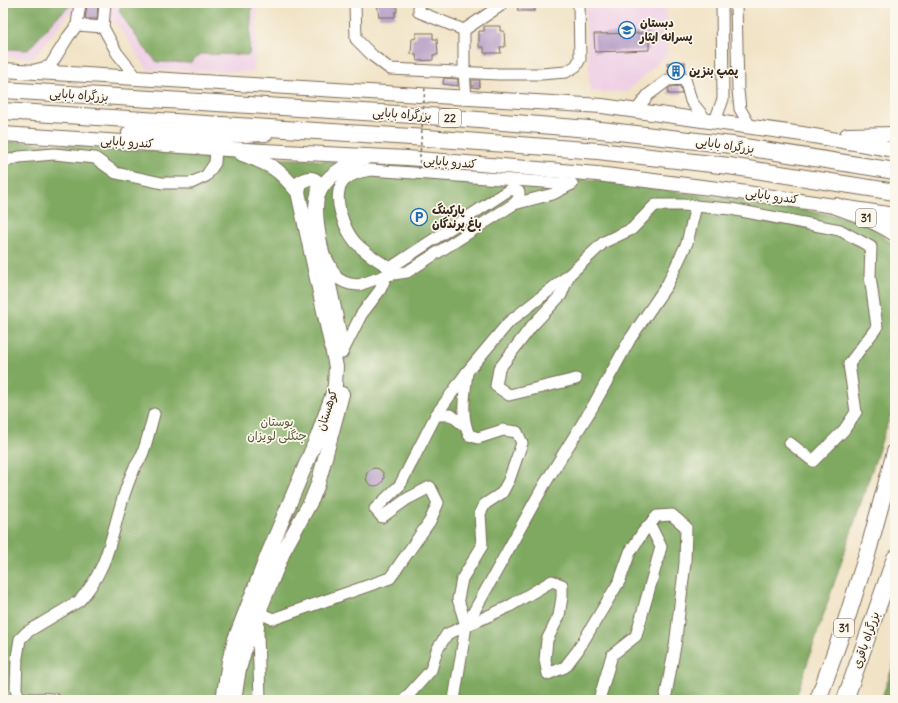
<svg xmlns="http://www.w3.org/2000/svg" width="898" height="703" font-family="Delius,'Playpen Sans Arabic',sans-serif">
	<rect width="100%" height="100%" fill="#fbf7ec"/>
	<filter id="ink" filterUnits="userSpaceOnUse"><feTurbulence type="fractalNoise" baseFrequency=".025" numOctaves="2"/><feDisplacementMap in="SourceGraphic" scale="8" xChannelSelector="R" yChannelSelector="G"/><feConvolveMatrix kernelMatrix="1 2 1 2 8 2 1 2 1" color-interpolation-filters="sRGB"/></filter>
	<filter id="wash" filterUnits="userSpaceOnUse"><feTurbulence type="fractalNoise" baseFrequency=".012" numOctaves="4" result="noise"/><feDisplacementMap in="SourceGraphic" scale="16" xChannelSelector="R" yChannelSelector="G"/><feGaussianBlur stdDeviation="0.9" result="paint"/><feColorMatrix in="noise" values="0 0 0 0 0 0 0 0 0 0 0 0 0 0 0 0 0 1.4 0 .05"/><feComposite in="paint" operator="in"/></filter>
	<g filter="url(#wash)">
		<rect width="100%" height="100%" fill="#f1e3c6"/>
		<g fill="#efd0e6">
			<polygon points="3,3 258,3 254,72 148,70 117,24 68,14 34,58 3,57"/>
			<polygon points="585,3 667,3 667,57 663,58 626,92 590,92"/>
		</g>
		<g fill="#7fa960" stroke="#5d6a3f">
			<polygon points="3,3 67,3 71,5 56,18 28,50 3,49"/>
			<polygon points="122,3 252,3 249,55 201,54 190,63 157,62 142,45 119,11"/>
			<polygon points="3,141 236,156 369,163 596,180 670,191 770,204 864,221 895,246 895,401 795,700 3,700"/>
			<polygon points="895,660 895,700 881,700"/>
		</g>
		<g id="blocks">
			<g fill="#b29ac4">
				<polygon points="377,3 397,3 397,12 395,12 395,17 379,17"/>
				<polygon points="517,3 534,3 535,11 518,11"/>
				<polygon points="87,5 98,5 97,19 85,19"/>
				<polygon points="484,26 500,26 500,31 504,31 505,47 500,47 501,53 484,53 484,47 479,47 479,31 484,31"/>
				<polygon points="416,33 433,33 433,39 437,39 438,55 433,55 433,60 417,61 416,55 411,54 412,39 416,38"/>
				<polygon points="649,33 649,50 595,52 594,34"/>
				<polygon points="685,62 685,72 668,73 667,63"/>
				<polygon points="444,78 458,79 458,86 443,84"/>
				<polygon points="472,80 480,80 479,88 472,87"/>
				<polygon points="680,86 682,94 668,94 668,89 671,87"/>
				<circle cx="375" cy="477" r="9"/>
			</g>
		</g>
	</g>
	<g filter="url(#ink)">
		<use href="#blocks" fill-opacity="0" stroke="#7b6b59" stroke-width="1"/>
		<g fill="none" stroke-linecap="round" stroke-linejoin="round">
			<g stroke="#7b6b59" stroke-width="13">
				<g id="minor">
					<polyline points="355,3 356,39 373,56 390,69 499,74 541,74 566,72 576,66 580,59 579,3"/>
					<polyline points="419,3 419,12 464,30"/>
					<polyline points="736,3 738,90 740,109 750,126"/>
					<polyline points="77,25 80,3"/>
					<polyline points="103,27 105,3"/>
					<polyline points="464,30 464,72 466,98"/>
					<polyline points="464,30 500,6 500,3"/>
					<polyline points="35,70 50,66 68,37 77,25 103,27 117,53 137,78"/>
					<polyline points="636,111 648,95 668,80 685,79 691,101 706,120"/>
					<polyline points="715,121 723,99 722,3"/>
					<polyline points="3,162 19,157 54,154 95,158 116,173 162,183 191,183 206,176 215,163 216,148"/>
					<polyline points="327,259 337,278 344,282 350,284 359,285 387,275 407,272 514,204 553,194 572,184"/>
					<path d="M390,268c-13,-8 -25,-15 -35,-26 -10,-12 -24,-45 -12,-60 7,-8 17,-10 27,-12l202,14"/>
					<polyline points="569,275 561,295 531,327 499,369 496,386 509,395 576,379"/>
					<polyline points="342,353 361,315 380,290 390,268 509,190 515,190 519,192 519,198 514,204"/>
					<polyline points="436,415 451,415 466,427"/>
					<polyline points="260,609 264,615 273,619 390,578 430,521 438,503 430,487 407,499 382,517 375,509 400,485 436,415 467,372 509,322 569,275 604,242 632,229 655,205 682,205 731,209 840,230 871,247 870,276 877,327 849,364 856,412 844,430 813,461 790,443"/>
					<polyline points="259,618 258,633 260,700"/>
					<path d="M466,626l-8,-27 4,-20 20,-33 -2,-33 5,-9 17,-11 7,-13 13,-37 -5,-11 -14,-2 -25,8 -9,-3c-9,-20 -4,-42 -2,-63"/>
					<path d="M56,700c-12,-3 -24,1 -37,-3l-3,-7 1,-33 3,-18 7,-7 52,-31c30,-32 32,-67 45,-106 3,-9 6,-18 10,-26 2,-5 6,-9 8,-14 5,-13 8,-27 12,-41"/>
					<polyline points="404,700 431,670 437,650 447,634 466,626 544,485 592,408 630,339 667,285 687,243 696,206"/>
					<polyline points="454,700 466,626 508,607 552,581 562,585 562,597 559,616 547,640 545,660 548,674 565,667 578,650 620,580 630,552 643,532 657,516 672,515 686,527 685,563 675,646 665,700"/>
					<polyline points="599,700 612,655 636,636 661,547 650,525"/>
				</g>
			</g>
			<g stroke="#7b6b59" stroke-width="16">
				<g id="major">
					<polyline points="3,70 602,106 802,134 895,150"/>
					<polyline points="129,133 226,136 266,134"/>
					<polyline points="3,134 226,149 407,158 597,174 726,190 895,215"/>
					<polyline points="847,135 895,134"/>
					<path d="M298,192l2,-9c5,-5 13,-6 18,0l1,10"/>
					<path d="M340,340c-3,-20 -8,-40 -12,-60 -4,-21 -18,-69 -9,-88 9,-17 28,-28 46,-34"/>
					<path d="M223,700l6,-39 6,-22 33,-85 49,-116 15,-42 3,-11 1,-18 -5,-24 -33,-151c-20,-24 -26,-27 -56,-38"/>
					<polyline points="234,700 239,669 247,641 284,550 312,499 318,484 342,394"/>
				</g>
			</g>
			<g stroke="#7b6b59" stroke-width="18">
				<g id="highway">
					<polyline points="3,90 429,116 601,130 732,145 895,171"/>
					<polyline points="3,111 427,138 598,151 729,166 895,192"/>
					<path d="M836,206c20,7 41,15 59,27"/>
					<polyline points="818,700 845,624 867,555 895,452"/>
					<polyline points="845,700 895,558"/>
				</g>
			</g>
			<use href="#minor" stroke="#fff" stroke-width="11"/>
			<use href="#major" stroke="#fff" stroke-width="14"/>
			<use href="#highway" stroke="#fff" stroke-width="16"/>
			<polyline stroke="#7b6b59" stroke-width="1.5" stroke-dasharray="3 3" stroke-linecap="butt" points="419,169 425,87"/>
		</g>
	</g>
	<defs>
		<g id="school-ring" transform="scale(0.9)"><circle r="9.5" fill="#fbf7ec" stroke="#1f6fb2" stroke-width="1.5"/><path d="M0-5L7-2L0 1L-7-2ZM-4 1L0 2.5L4 1V4Q0 6-4 4Z" fill="#1f6fb2"/></g>
		<g id="building-ring" transform="scale(0.9)"><circle r="9.5" fill="#fbf7ec" stroke="#1f6fb2" stroke-width="1.5"/><path d="M-4-6H4V6H1V3H-1V6H-4ZM-2.5-4.3h1.7v1.8h-1.7ZM.8-4.3h1.7v1.8H.8ZM-2.5-1h1.7V.8h-1.7ZM.8-1h1.7V.8H.8Z" fill="#1f6fb2"/></g>
		<g id="parking-ring" transform="scale(0.9)"><circle r="9.5" fill="#fbf7ec" stroke="#1f6fb2" stroke-width="1.5"/><path d="M-3.5-5.5H1a3.5 3.5 0 0 1 0 7H-1V5.5H-3.5ZM-1-3.4V-.6H.8a1.4 1.4 0 0 0 0-2.8Z" fill="#1f6fb2"/></g>
	</defs>
	<g fill-rule="evenodd">
		<use href="#school-ring" x="627" y="30"/>
		<use href="#building-ring" x="676" y="71"/>
		<use href="#parking-ring" x="419" y="217"/>
	</g>
	<g text-anchor="middle" stroke-width="3.5" stroke-linejoin="round" paint-order="stroke">
		<g fill="#fbf7ec" stroke="#75685c" stroke-width="1">
			<rect x="439" y="109" width="22" height="18" rx="3"/>
			<rect x="856" y="209" width="20" height="18" rx="3"/>
			<rect x="834" y="619" width="20" height="18" rx="3"/>
		</g>
		<g font-size="11" font-weight="bold" fill="#3b2a1e">
			<text x="450" y="122">22</text>
			<text x="866" y="222">31</text>
			<text x="844" y="632">31</text>
		</g>
		<g font-size="12" font-weight="bold" fill="#3b2a1e" stroke="#fbf7ec" text-anchor="start">
			<text x="640" y="27">دبستان<tspan x="640" dy="14">پسرانه ایثار</tspan></text>
			<text x="689" y="75">پمپ بنزین</text>
			<text x="432" y="214">پارکینگ<tspan x="432" dy="14">باغ پرندگان</tspan></text>
		</g>
		<g font-size="12" fill="#3b2a1e" stroke="#fbf7ec">
			<text transform="translate(79 95) rotate(4)" y="4">بزرگراه بابایی</text>
			<text transform="translate(402 114) rotate(4)" y="4">بزرگراه بابایی</text>
			<text transform="translate(127 142) rotate(4)" y="4">کندرو بابایی</text>
			<text transform="translate(725 145) rotate(8)" y="4">بزرگراه بابایی</text>
			<text transform="translate(450 162) rotate(5)" y="4">کندرو بابایی</text>
			<text transform="translate(772 196) rotate(8)" y="4">کندرو بابایی</text>
			<text transform="translate(327 410) rotate(-72)" y="4">کوهستان</text>
			<text transform="translate(866 640) rotate(-71)" y="4">بزرگراه باقری</text>
		</g>
		<g font-size="12" fill="#595836" stroke="#fbf7ec">
			<text x="277" y="426">بوستان<tspan x="277" dy="14">جنگلی لویزان</tspan></text>
		</g>
	</g>
	<rect width="898" height="703" fill="none" stroke="#fbf7ec" stroke-width="16"/>
</svg>
